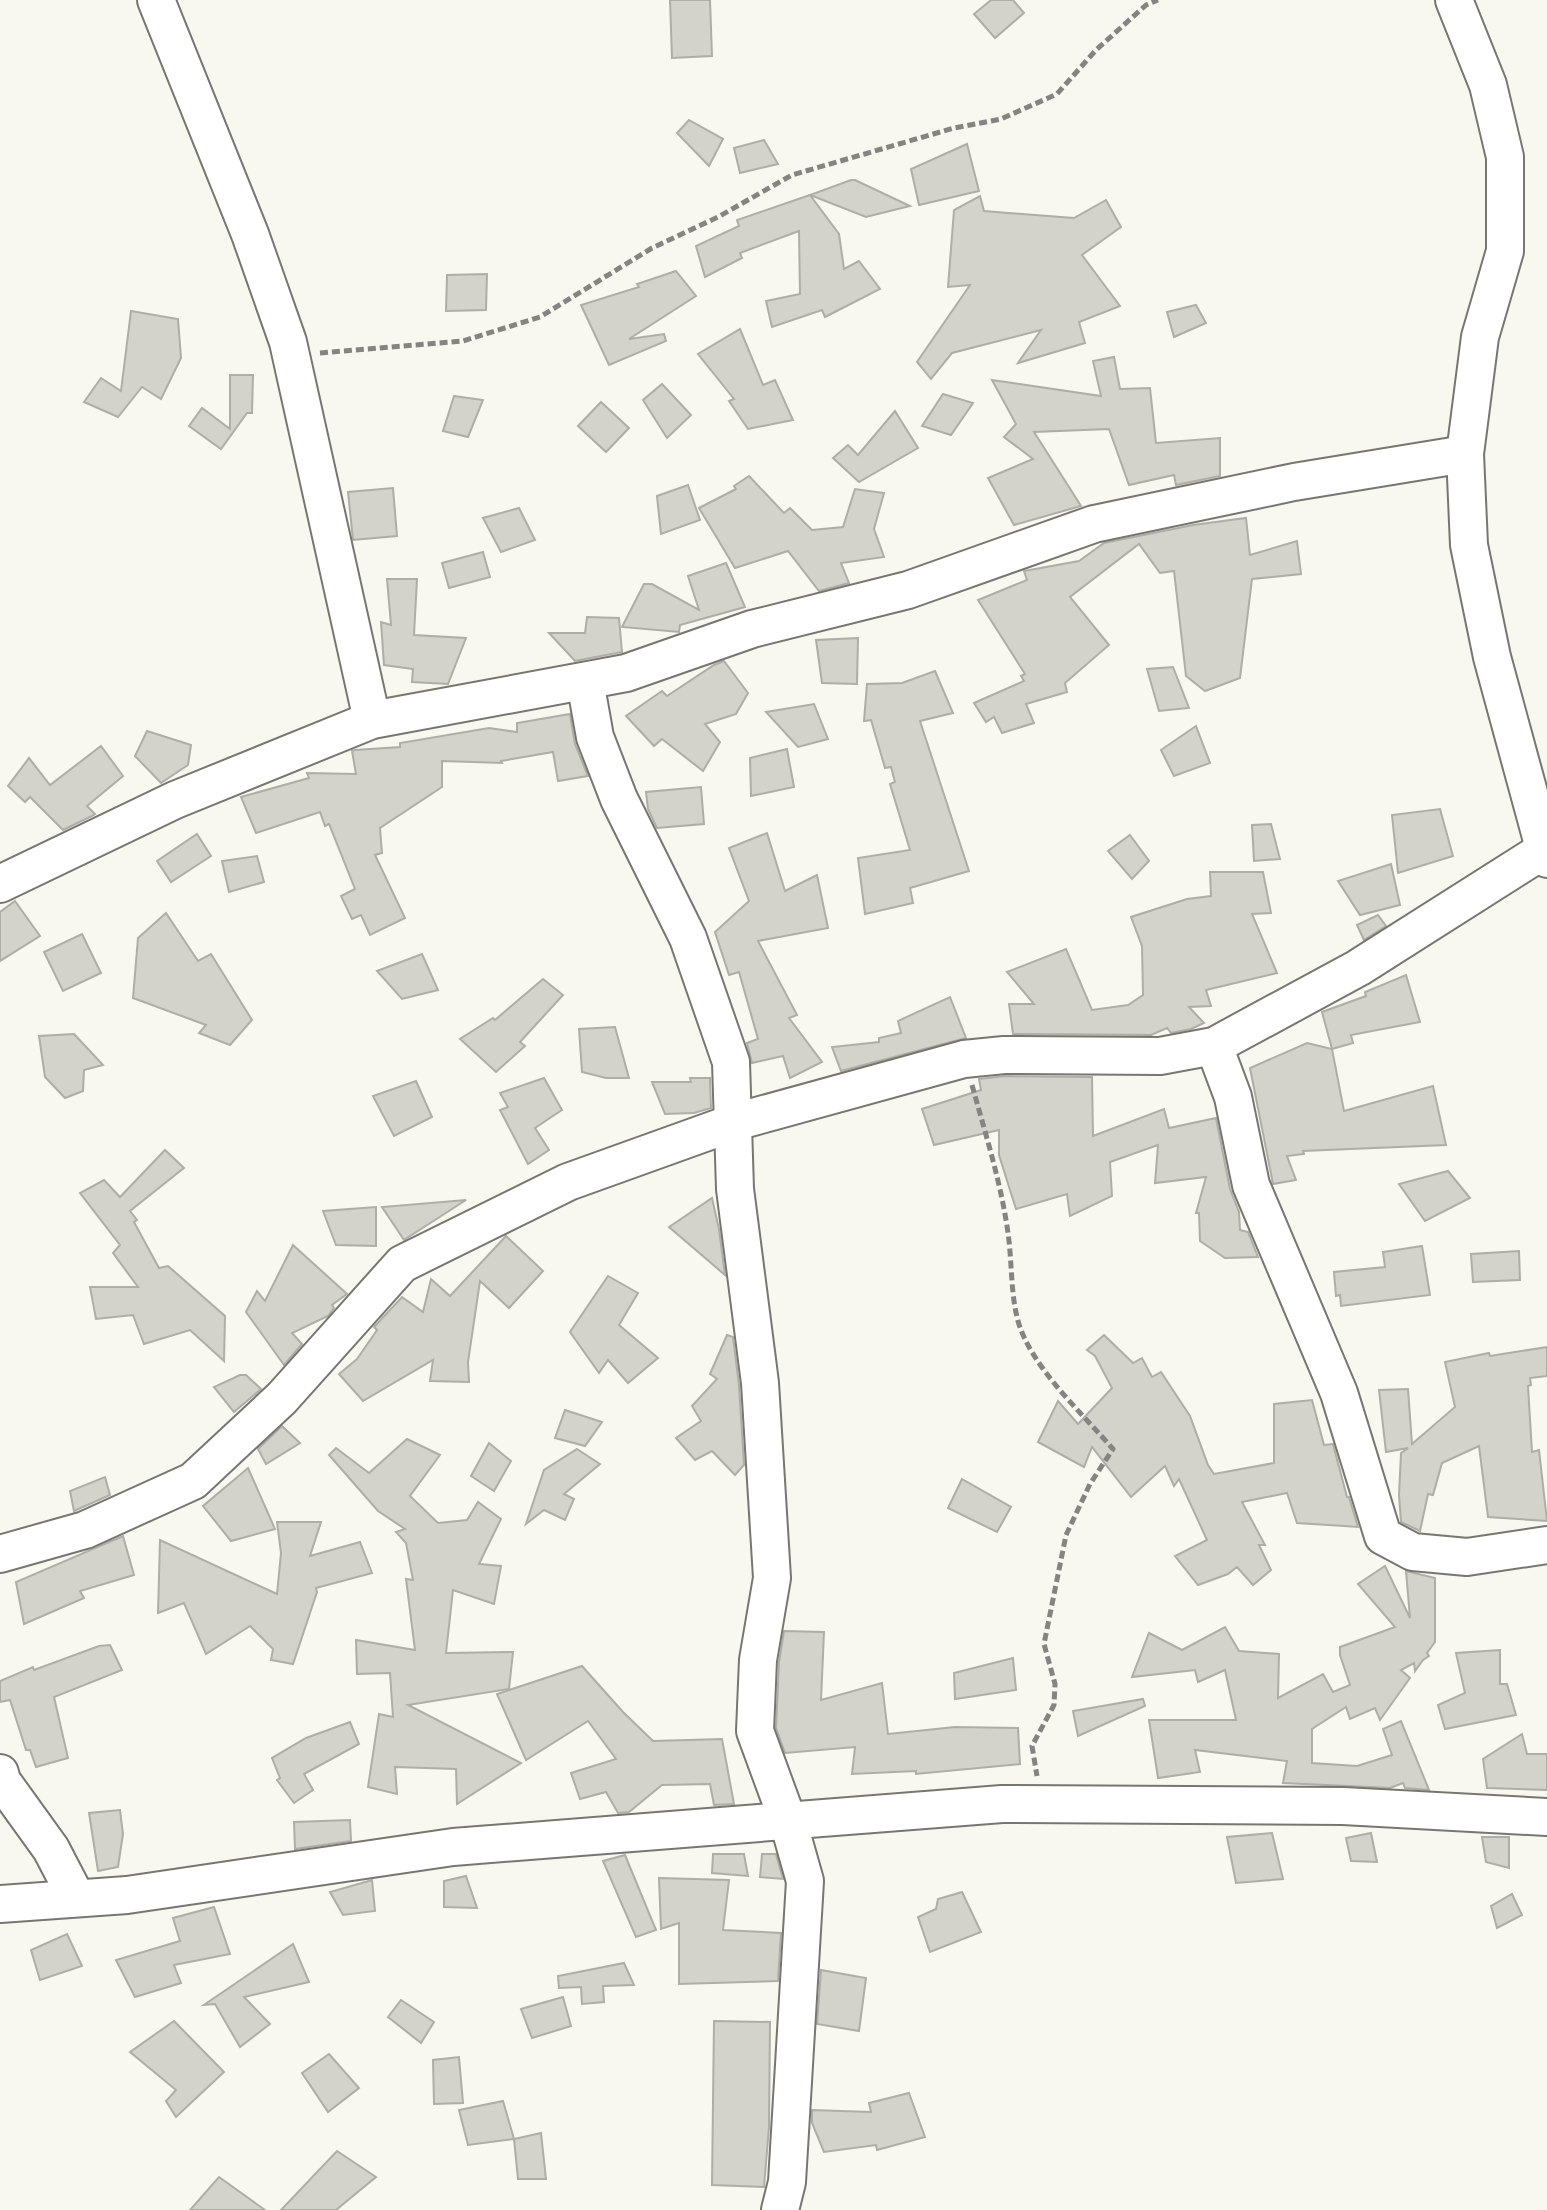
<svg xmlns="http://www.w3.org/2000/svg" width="1547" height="2210" font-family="'Titillium Web',sans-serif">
	<rect width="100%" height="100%" fill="#f8f7f0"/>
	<g fill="#d3d2cb" stroke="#aeada7" stroke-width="2">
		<polygon points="670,0 710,0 712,56 672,58"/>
		<polygon points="991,0 1013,0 1024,13 995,38 974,14"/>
		<polygon points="689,120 723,139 709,166 677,133"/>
		<polygon points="764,140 778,164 740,173 734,148"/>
		<polygon points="967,144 979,191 919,205 911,169"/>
		<polygon points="851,180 855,180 910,206 866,217 810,195"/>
		<polygon points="810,195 839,234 844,269 859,261 880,289 825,317 822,310 772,327 766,301 800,294 799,231 740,253 742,258 705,277 696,246 739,226 737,220"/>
		<polygon points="980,196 984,211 1074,218 1106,200 1121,227 1082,255 1120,306 1079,322 1085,343 1018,363 1041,330 952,353 931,379 917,362 970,285 948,287 954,210"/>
		<polygon points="676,271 696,296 629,339 664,334 666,341 609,365 581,305 639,287 637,284"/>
		<polygon points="487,274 486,310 446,311 447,275"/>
		<polygon points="1196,305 1206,323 1174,337 1167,312"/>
		<polygon points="131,311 178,319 181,358 161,399 142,387 118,417 84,402 101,378 121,391"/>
		<polygon points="740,329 763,385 775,380 793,420 748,429 729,401 734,399 698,354"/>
		<polygon points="1114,357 1120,389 1150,388 1156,443 1220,438 1220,476 1176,485 1174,475 1129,485 1109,429 1034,432 1081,506 1014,525 988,478 1033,459 1004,437 1016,424 992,380 1101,396 1093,361"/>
		<polygon points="230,375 253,375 252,413 247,413 221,449 189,426 202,408 230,429"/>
		<polygon points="662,384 691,415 667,438 643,400"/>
		<polygon points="943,394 973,403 951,435 922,426"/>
		<polygon points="454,396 483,400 468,437 443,431"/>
		<polygon points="601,402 629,428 606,452 578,426"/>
		<polygon points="895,411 918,448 859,482 833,458 848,445 858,455"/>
		<polygon points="749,476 784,513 790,508 812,530 843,527 855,489 884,493 874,529 884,557 841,563 849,583 819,591 788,551 735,568 699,508 736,489 734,486"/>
		<polygon points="688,485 700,520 661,534 657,496"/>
		<polygon points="393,488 397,536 353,540 348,492"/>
		<polygon points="519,508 535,540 501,552 483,518"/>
		<polygon points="1246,518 1250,555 1297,541 1301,574 1252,579 1240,678 1205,691 1186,676 1174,571 1160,573 1139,544 1070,597 1109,645 1065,683 1067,692 1026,704 1034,723 1002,733 994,717 986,722 974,703 1024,681 1021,676 1025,674 978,600 1027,580 1024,571 1079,561 1104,543 1193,525"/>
		<polygon points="483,552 490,577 449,588 442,563"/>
		<polygon points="726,563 745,607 680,625 679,632 622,627 644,584 652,584 699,610 688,576"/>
		<polygon points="387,579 417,579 414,635 466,638 448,684 412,682 413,669 384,665 381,622 391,625"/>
		<polygon points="587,617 619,618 622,652 575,661 549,633 585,633"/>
		<polygon points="858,638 857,684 822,683 816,640"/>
		<polygon points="724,661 748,693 736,714 705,724 720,742 703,771 662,739 654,746 626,716 662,691 667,696 714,665"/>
		<polygon points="1173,667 1189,708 1159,711 1147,669"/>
		<polygon points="935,671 953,713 920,721 969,871 910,888 913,903 865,914 858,858 910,850 890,784 895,782 891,767 885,768 871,720 864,721 867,684 902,683"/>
		<polygon points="814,704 828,739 798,747 766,712"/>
		<polygon points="570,714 575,744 588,776 558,781 553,752 501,761 502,763 442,761 442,787 380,828 382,853 375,855 405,918 370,935 361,915 352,919 341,896 355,889 329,824 325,826 320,812 256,833 241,797 309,778 307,773 356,774 352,751 355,750 400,747 400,743 489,728 517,732 517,723"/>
		<polygon points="1196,726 1210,763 1174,776 1161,750"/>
		<polygon points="147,731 191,745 188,765 161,783 135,756"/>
		<polygon points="101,746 123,776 87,806 95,814 92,816 63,830 30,797 25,802 8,786 29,758 50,785"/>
		<polygon points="787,749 794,787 751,796 750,758"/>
		<polygon points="701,787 704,824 657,828 648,809 646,792"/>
		<polygon points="1440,809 1453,856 1398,873 1392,815"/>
		<polygon points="1271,824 1280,859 1254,861 1252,825"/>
		<polygon points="767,833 785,891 817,875 828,928 758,941 797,1015 789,1018 822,1062 790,1078 783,1056 752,1063 747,1043 758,1039 739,972 729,975 715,932 749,901 729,848"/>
		<polygon points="197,834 211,856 171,882 157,861"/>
		<polygon points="1130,835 1149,861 1132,879 1108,851"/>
		<polygon points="257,856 264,882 229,892 222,861"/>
		<polygon points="1391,864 1400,905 1360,915 1338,881"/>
		<polygon points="1210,872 1263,872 1271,913 1252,914 1277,973 1206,990 1211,1006 1189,1007 1204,1023 1191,1029 1171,1033 1167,1028 1151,1035 1013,1034 1009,1004 1034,1004 1007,972 1066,949 1092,1010 1128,1005 1143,995 1142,946 1131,917 1187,899 1211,896"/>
		<polygon points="15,901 40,936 0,961 0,912"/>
		<polygon points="166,913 198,961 211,954 252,1020 230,1045 199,1033 206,1025 133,998 138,938"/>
		<polygon points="1378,915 1386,926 1364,940 1357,925"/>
		<polygon points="82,934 101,973 63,991 44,952"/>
		<polygon points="422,954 438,990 402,999 377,971"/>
		<polygon points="1406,975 1420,1022 1351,1035 1353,1043 1332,1049 1322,1012 1366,996 1365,992"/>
		<polygon points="543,979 563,995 520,1042 525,1046 496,1072 460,1039 493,1018 495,1020"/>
		<polygon points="950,997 966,1038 841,1071 832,1047 879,1042 879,1038 901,1033 898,1021"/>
		<polygon points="615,1027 629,1078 606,1078 582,1072 579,1029"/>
		<polygon points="74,1034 103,1065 84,1070 83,1091 65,1098 45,1077 39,1036"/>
		<polygon points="1307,1043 1332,1049 1344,1111 1433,1086 1446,1145 1303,1151 1304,1154 1287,1156 1296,1180 1273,1184 1250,1068"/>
		<polygon points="1005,1076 1092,1077 1093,1136 1164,1109 1169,1128 1216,1118 1230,1189 1239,1212 1240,1230 1248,1232 1258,1257 1225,1258 1200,1241 1199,1213 1196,1213 1206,1177 1155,1183 1158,1145 1110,1162 1112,1196 1070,1216 1067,1194 1016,1209 999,1155 999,1130 934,1145 922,1109 981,1090 979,1079"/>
		<polygon points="544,1078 562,1110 535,1128 549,1150 528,1164 500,1110 508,1107 500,1093"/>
		<polygon points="690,1078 710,1078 711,1108 694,1113 665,1114 652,1082 691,1082"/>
		<polygon points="416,1081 432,1117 394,1136 373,1096"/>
		<polygon points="165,1150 184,1168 130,1211 137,1220 134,1222 159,1268 168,1266 225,1316 224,1361 190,1330 144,1344 133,1315 96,1319 90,1287 138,1287 113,1253 120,1245 80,1193 104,1180 120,1197"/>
		<polygon points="1448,1171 1470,1198 1425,1221 1399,1184"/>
		<polygon points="712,1198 719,1229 725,1275 669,1227"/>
		<polygon points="466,1200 404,1240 382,1207"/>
		<polygon points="376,1207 376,1246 336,1245 323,1211"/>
		<polygon points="506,1236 543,1271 509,1308 480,1281 468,1362 469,1382 430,1381 433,1360 363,1401 339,1374 357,1359 377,1330 374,1327 402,1297 423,1312 431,1279 450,1296"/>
		<polygon points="293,1245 347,1294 332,1305 334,1308 328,1316 292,1333 302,1344 284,1365 246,1312 257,1291 265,1301"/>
		<polygon points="1422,1246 1430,1295 1341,1306 1340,1295 1336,1296 1334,1272 1385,1267 1383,1252"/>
		<polygon points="1519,1251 1520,1280 1473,1282 1471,1254"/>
		<polygon points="608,1276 638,1293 619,1325 658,1358 628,1383 608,1360 599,1373 570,1332"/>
		<polygon points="727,1335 733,1337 739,1385 744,1465 735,1475 712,1451 695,1460 676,1438 701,1421 692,1406 717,1379 710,1374"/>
		<polygon points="1104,1335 1133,1363 1142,1358 1152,1377 1161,1372 1190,1416 1208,1465 1214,1474 1274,1463 1274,1404 1312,1400 1324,1445 1333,1444 1347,1497 1349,1497 1358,1527 1297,1523 1287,1493 1242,1502 1265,1545 1259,1545 1271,1570 1253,1585 1237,1567 1228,1574 1198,1585 1175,1556 1207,1540 1179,1479 1174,1486 1165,1466 1131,1497 1092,1447 1084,1467 1038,1442 1058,1401 1078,1424 1112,1388 1095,1356 1087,1350"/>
		<polygon points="1547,1347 1547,1376 1530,1378 1531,1385 1528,1386 1532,1452 1539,1450 1547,1521 1488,1517 1479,1446 1442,1463 1433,1495 1428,1494 1420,1531 1401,1522 1399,1495 1401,1453 1408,1448 1386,1452 1379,1390 1408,1389 1412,1444 1455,1407 1445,1362 1489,1353 1490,1356"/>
		<polygon points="240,1375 246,1375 261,1389 234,1412 214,1387"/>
		<polygon points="565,1410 602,1422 585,1446 555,1438"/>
		<polygon points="282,1426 300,1443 266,1464 258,1449"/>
		<polygon points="407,1439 440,1455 410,1496 438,1523 467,1520 478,1502 501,1519 479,1564 501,1566 494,1604 453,1590 446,1653 513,1652 509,1689 408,1705 521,1763 457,1804 456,1769 395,1767 397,1794 368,1787 379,1714 393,1717 390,1673 357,1674 356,1640 415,1650 406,1579 413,1580 406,1543 396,1532 405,1529 378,1511 329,1455 336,1448 369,1473"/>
		<polygon points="489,1443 511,1461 494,1491 471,1476"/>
		<polygon points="577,1449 600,1464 564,1494 574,1499 565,1520 544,1510 526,1524 544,1470"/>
		<polygon points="248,1468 275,1529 231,1541 203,1506"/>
		<polygon points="105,1477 110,1495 74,1511 70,1491"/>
		<polygon points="962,1479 1011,1507 997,1532 948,1508"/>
		<polygon points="277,1522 321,1522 310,1556 360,1542 372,1573 316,1588 317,1592 293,1664 271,1660 273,1649 250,1626 206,1654 184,1603 158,1613 160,1540 277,1594 281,1553"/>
		<polygon points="123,1536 134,1575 80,1591 84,1598 24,1624 16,1582"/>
		<polygon points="1385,1566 1410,1618 1406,1571 1435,1578 1435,1642 1427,1653 1429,1656 1423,1660 1415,1671 1414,1663 1401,1670 1410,1678 1380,1720 1375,1708 1350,1719 1346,1707 1312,1729 1312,1763 1357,1766 1392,1755 1383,1729 1401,1721 1429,1790 1405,1788 1403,1783 1390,1788 1283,1783 1287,1761 1195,1750 1200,1772 1158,1778 1149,1720 1236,1720 1225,1670 1198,1682 1195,1670 1132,1677 1149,1633 1182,1650 1225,1627 1239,1651 1279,1654 1278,1698 1323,1674 1333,1692 1350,1685 1340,1655 1340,1647 1395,1627 1358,1584"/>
		<polygon points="784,1631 824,1632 821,1700 882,1683 888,1734 955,1727 1018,1728 1020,1764 916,1774 916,1771 852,1774 855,1747 785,1753 776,1728 779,1662"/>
		<polygon points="110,1645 122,1670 54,1697 68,1758 36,1767 30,1750 26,1750 10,1700 0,1702 0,1681 33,1667 34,1670 99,1646"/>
		<polygon points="1500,1650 1500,1684 1507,1684 1516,1715 1445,1729 1438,1705 1465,1693 1456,1653"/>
		<polygon points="1013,1658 1016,1690 955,1699 954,1673"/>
		<polygon points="582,1666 623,1712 653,1741 722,1739 734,1804 714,1805 710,1784 662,1785 629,1812 618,1813 606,1792 580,1799 571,1773 616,1759 588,1721 526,1760 497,1694"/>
		<polygon points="1143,1699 1145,1706 1078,1736 1073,1711"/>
		<polygon points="350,1722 359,1744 304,1774 313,1790 294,1803 277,1780 280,1778 272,1758 306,1738"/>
		<polygon points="1522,1734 1527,1754 1547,1754 1547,1790 1487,1788 1483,1759"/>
		<polygon points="120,1810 123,1834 118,1867 98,1871 89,1813"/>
		<polygon points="350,1820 351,1841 295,1849 294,1822"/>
		<polygon points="1272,1833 1283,1879 1236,1883 1227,1837"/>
		<polygon points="1371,1833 1377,1862 1351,1861 1346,1838"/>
		<polygon points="1482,1837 1509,1837 1509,1868 1486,1862"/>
		<polygon points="713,1854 744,1854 748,1876 712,1873"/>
		<polygon points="762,1854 776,1854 783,1879 760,1877"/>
		<polygon points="625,1855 656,1930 636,1937 603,1861"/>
		<polygon points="466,1876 477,1908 444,1907 444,1881"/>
		<polygon points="659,1878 729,1880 723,1930 781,1933 778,1981 679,1984 679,1923 661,1929"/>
		<polygon points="372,1880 375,1911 343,1915 330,1892"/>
		<polygon points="962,1892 981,1932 930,1952 918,1917 936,1909 938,1899"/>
		<polygon points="1512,1894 1522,1915 1497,1928 1491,1906"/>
		<polygon points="214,1907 230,1954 174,1965 181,1983 135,1997 116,1960 180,1941 173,1918"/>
		<polygon points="67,1934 82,1966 40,1980 31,1950"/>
		<polygon points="293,1944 309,1982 244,1997 270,2024 240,2047 215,2004 204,2005"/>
		<polygon points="624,1963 634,1985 603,1986 604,2002 582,2004 581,1987 559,1988 558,1976"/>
		<polygon points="821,1970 866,1978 859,2031 817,2024"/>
		<polygon points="563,1997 571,2026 532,2038 521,2009"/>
		<polygon points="401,2000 434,2022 421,2043 388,2017"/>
		<polygon points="174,2021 224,2072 176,2117 166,2101 176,2090 130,2052"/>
		<polygon points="714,2021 770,2022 769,2127 764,2187 712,2185"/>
		<polygon points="329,2054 359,2088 328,2112 302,2073"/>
		<polygon points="459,2057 463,2103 434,2104 433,2060"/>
		<polygon points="909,2093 925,2137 877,2150 876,2145 824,2152 812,2123 812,2110 871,2112 869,2103"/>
		<polygon points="503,2101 514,2139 468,2145 459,2110"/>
		<polygon points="541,2133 546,2179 518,2179 514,2139"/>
		<polygon points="337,2151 376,2177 336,2210 281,2210"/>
		<polygon points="219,2177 265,2210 190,2210"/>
	</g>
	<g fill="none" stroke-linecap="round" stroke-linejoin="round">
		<g stroke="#777670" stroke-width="40">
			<g id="minor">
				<polyline points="156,0 250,234 288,342 372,720"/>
				<polyline points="1454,0 1488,85 1505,157 1505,251 1480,337 1465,454 1469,545 1492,657 1547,859"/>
				<polyline points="585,681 595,737 619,799 688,938 731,1062 735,1189 760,1383 772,1578 758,1660 755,1731 788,1821 805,1881 787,2182 780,2210"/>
				<polyline points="0,884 175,800 372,720 626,673 752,629 908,590 1094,524 1294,482 1465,454"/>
				<polyline points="1214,1046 1233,1097 1251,1185 1339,1393 1383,1536 1413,1552 1467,1557 1547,1545"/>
				<polyline points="0,1554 85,1530 193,1481 282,1398 402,1264 568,1182 735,1122 964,1059 1004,1055 1160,1056 1214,1046 1358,968 1544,850"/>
				<polyline points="0,1773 2,1781 51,1849 76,1897"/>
				<polyline points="0,1904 127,1895 453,1847 1002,1804 1343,1806 1547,1817"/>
			</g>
		</g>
		<g stroke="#858480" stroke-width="5" stroke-dasharray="8 4" stroke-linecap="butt">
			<polyline points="320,353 463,341 540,317 652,248 718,217 792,175 954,128 1001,119 1057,94 1096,50 1146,5 1158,0"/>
			<path d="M972,1085c14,51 31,104 37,156 3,27 2,54 9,80 13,46 64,92 95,128l-23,35 -24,51 -22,109 11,40 -1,21 -22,41 5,30"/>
		</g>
		<use href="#minor" stroke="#fff" stroke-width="36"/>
	</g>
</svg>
